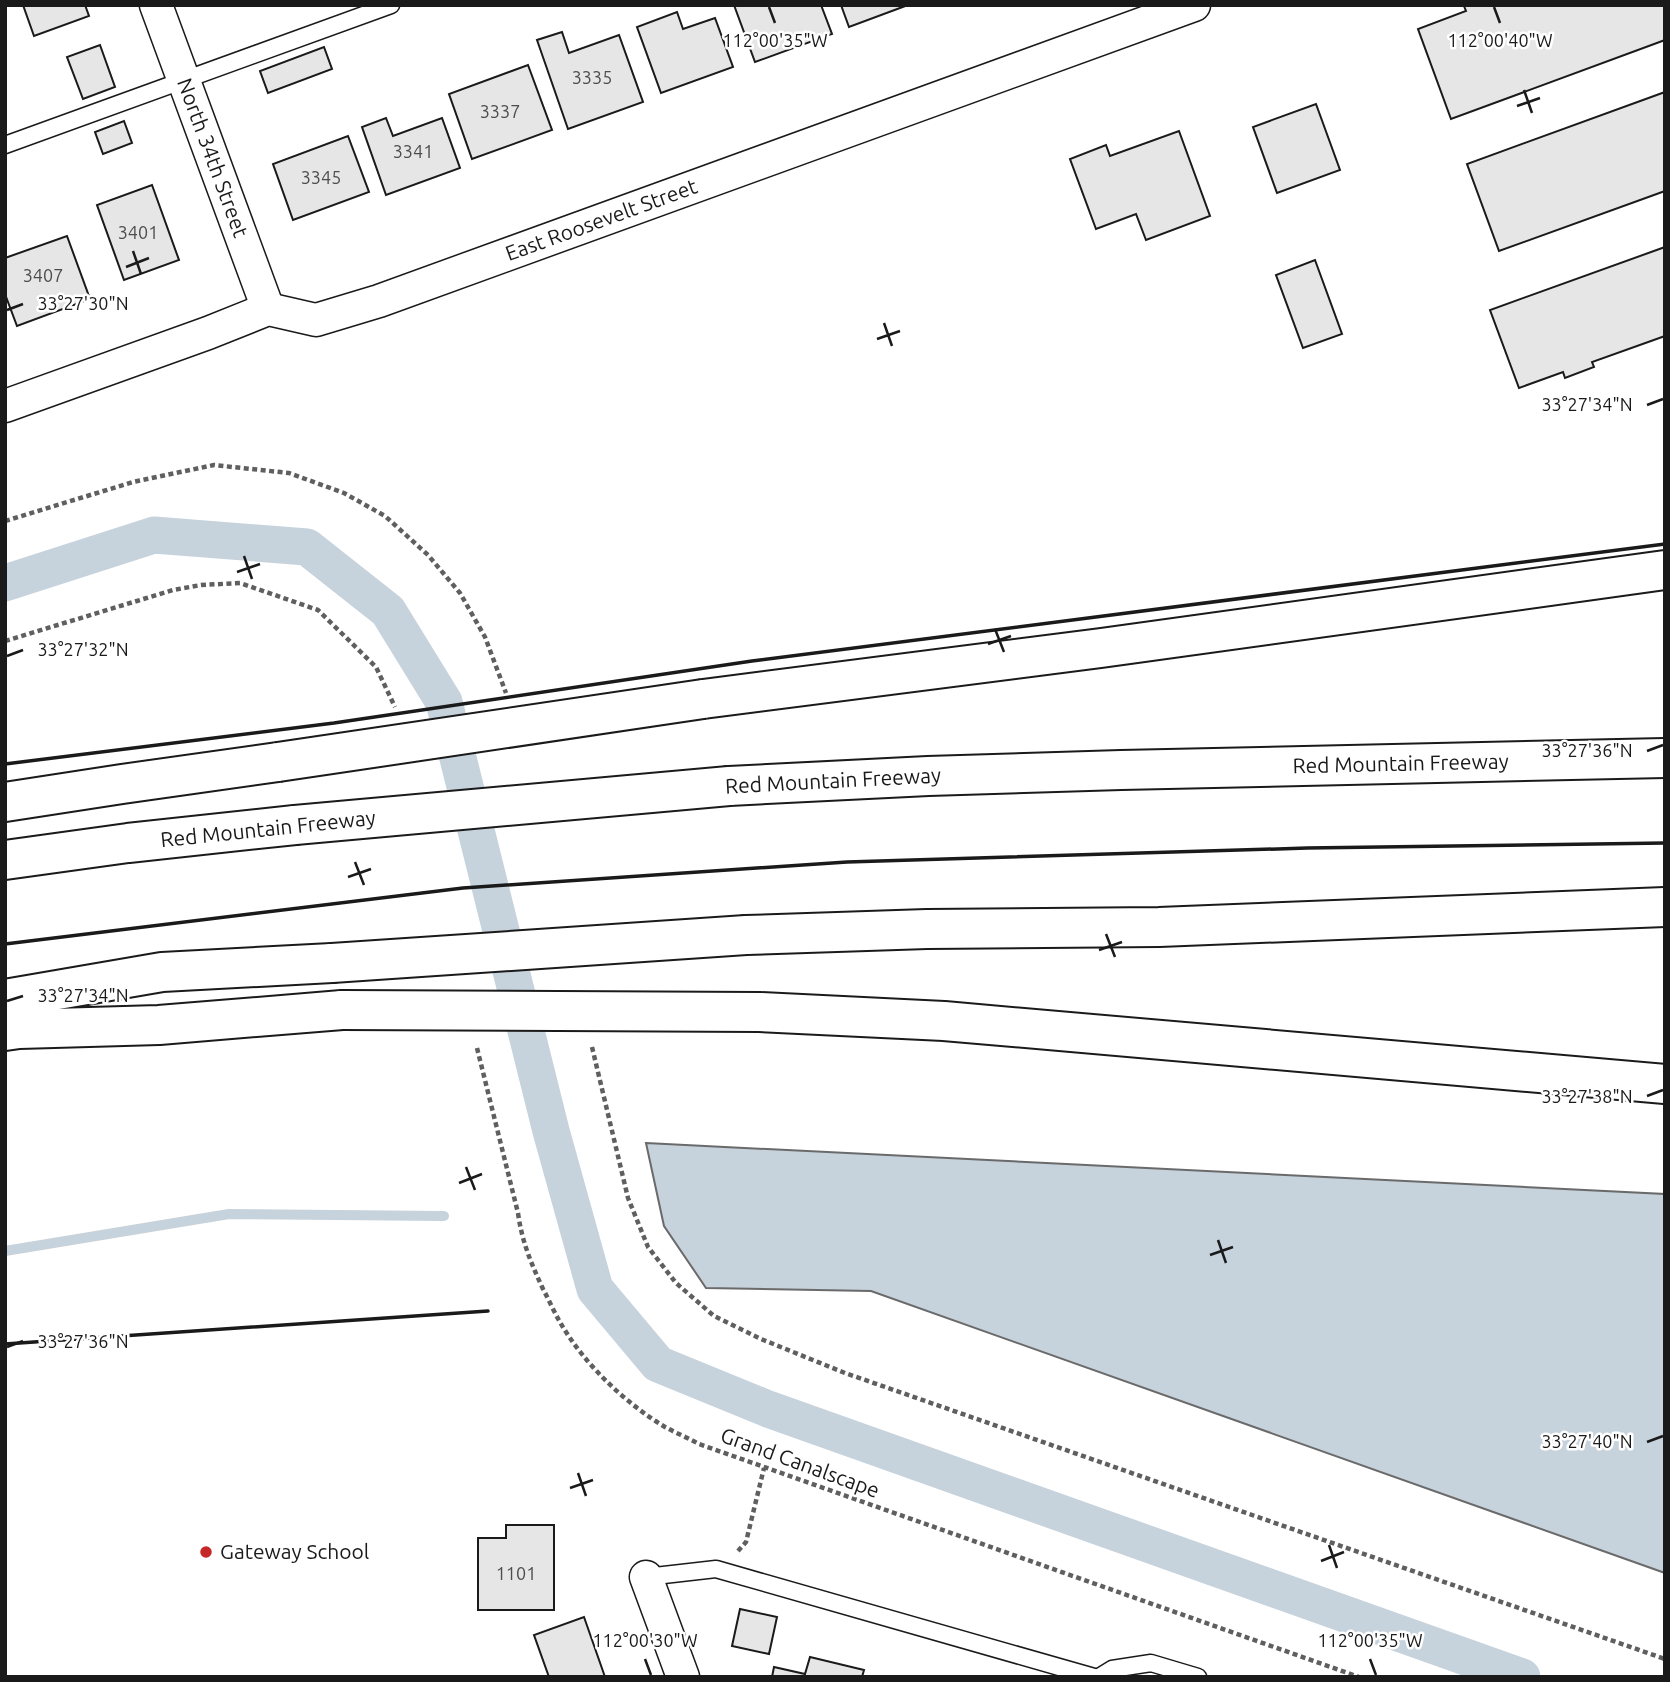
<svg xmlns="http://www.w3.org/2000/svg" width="1670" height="1682" font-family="Ubuntu,sans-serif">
	<rect width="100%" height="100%" fill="#fff"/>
	<polygon fill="#c6d2dc" stroke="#6a6a6a" stroke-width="2" points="646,1143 1665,1194 1665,1573 871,1291 706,1288 664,1226"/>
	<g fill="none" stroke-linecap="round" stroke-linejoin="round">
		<polyline stroke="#c6d2dc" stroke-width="10" points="5,1251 229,1214 444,1216"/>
		<polyline stroke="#c6d2dc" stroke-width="37" points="5,583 154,535 307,547 388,611 444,702 551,1131 595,1289 658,1364 768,1409 1522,1677"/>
	</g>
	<g fill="#e6e6e6" stroke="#1a1a1a" stroke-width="2">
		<polygon points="23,5 85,5 89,16 34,36"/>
		<polygon points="734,5 821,5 832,34 755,62"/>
		<polygon points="841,5 908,5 849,27"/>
		<polygon points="1467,5 1665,5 1665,40 1451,119 1418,29 1466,11 1464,6"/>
		<polygon points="677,12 683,29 715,18 733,67 661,93 637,27"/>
		<polygon points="562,32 569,53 619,35 643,102 568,129 537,40"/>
		<polygon points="100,45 115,87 83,99 67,57"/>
		<polygon points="324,47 332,69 268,93 260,71"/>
		<polygon points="528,65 552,130 472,159 449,94"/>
		<polygon points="1665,92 1665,191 1499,251 1467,164"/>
		<polygon points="1316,104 1340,170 1277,193 1253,127"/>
		<polygon points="386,118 393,136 442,118 460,168 386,195 362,127"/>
		<polygon points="124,121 132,143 103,154 95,132"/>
		<polygon points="1179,131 1210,216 1146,240 1136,214 1096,229 1070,159 1106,145 1110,156"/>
		<polygon points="348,136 369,192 293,220 273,164"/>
		<polygon points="152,185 179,260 124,280 97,205"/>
		<polygon points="67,236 90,299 17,326 5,294 5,258"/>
		<polygon points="1665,247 1665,336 1592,362 1594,367 1565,378 1563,372 1519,388 1490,310"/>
		<polygon points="1315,260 1342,334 1303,348 1276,275"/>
		<polygon points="506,1525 554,1525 554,1610 478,1610 478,1538 506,1538"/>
		<polygon points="740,1609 777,1617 769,1654 732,1646"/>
		<polygon points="584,1617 605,1677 549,1677 534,1635"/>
		<polygon points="810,1657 864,1670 862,1677 772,1677 774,1667 805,1674"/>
	</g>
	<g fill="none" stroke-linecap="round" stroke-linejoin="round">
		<g stroke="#1a1a1a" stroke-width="19">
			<g id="lane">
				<polyline points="5,145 391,5"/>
				<polyline points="646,1577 716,1569 1094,1677"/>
				<polyline points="1099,1677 1112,1669 1151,1663 1198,1677"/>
			</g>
		</g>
		<g stroke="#1a1a1a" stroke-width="35">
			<g id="street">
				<path id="s1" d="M156,5l112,304"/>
				<path id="s2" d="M5,406l203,-73 60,-24 48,11 63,-19 815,-296"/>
				<polyline points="646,1577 683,1677"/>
			</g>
		</g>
		<g stroke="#1a1a1a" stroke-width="42">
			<g id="highway">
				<polyline points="703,699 1101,648 1665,570"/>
				<path id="s3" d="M729,786l199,-10 193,-6 544,-12"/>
				<polyline points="5,802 122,784 278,762"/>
				<polyline points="5,860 128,843 295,825"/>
				<polyline points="746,935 927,929 1159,927 1665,907"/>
				<polyline points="5,999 162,972 332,963"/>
				<polyline points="759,1012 944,1021 1665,1084"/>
				<polyline points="5,1031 19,1029 159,1025 342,1010"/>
			</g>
		</g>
		<g stroke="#5f5f5f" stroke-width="4.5" stroke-dasharray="5 3.5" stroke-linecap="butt">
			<polyline points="5,521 133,482 214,465 289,473 344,493 385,516 428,555 460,593 485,637 506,693"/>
			<polyline points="5,641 173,590 201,585 240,583 318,610 376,667 395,707"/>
			<polyline points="592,1047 628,1198 648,1247 676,1283 714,1316 761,1339 845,1373 1665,1659"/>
			<path d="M477,1048l41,165c4,29 13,50 25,76 6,11 11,23 17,33 23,41 65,81 105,105 11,6 23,11 34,17l660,233"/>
			<polyline points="738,1551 746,1542 764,1468"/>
		</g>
		<use href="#lane" stroke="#fff" stroke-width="16"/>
		<use href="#street" stroke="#fff" stroke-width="32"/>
		<use href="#highway" stroke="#fff" stroke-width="38"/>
		<g stroke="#1a1a1a" stroke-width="42" stroke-linecap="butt">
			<g id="highway-bridge">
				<polyline points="278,762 703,699"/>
				<polyline points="295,825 729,786"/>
				<polyline points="332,963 746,935"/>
				<polyline points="342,1010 759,1012"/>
			</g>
		</g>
		<use href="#highway-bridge" stroke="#fff" stroke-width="38"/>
		<g stroke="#1a1a1a" stroke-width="3.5">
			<polyline points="5,764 334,723 752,661 1665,544"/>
			<polyline points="5,944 463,888 847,862 1307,848 1665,843"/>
			<polyline points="5,1344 488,1311"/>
		</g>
	</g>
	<path fill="none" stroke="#1a1a1a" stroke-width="2.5" d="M769,7l6,16M1494,7l6,16M1524,90l8,23M1517,106l23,-8M133,251l8,23M126,267l23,-9M7,310l16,-6M884,323l8,23M877,339l23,-8M1647,405l16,-6M244,556l8,23M237,572l23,-8M995,629l9,23M988,644l23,-8M7,656l16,-6M1647,751l16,-6M355,862l9,23M348,877l23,-8M1106,934l9,23M1099,950l23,-8M7,1001l16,-5M1647,1096l16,-6M466,1167l9,23M459,1183l23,-9M1218,1240l8,23M1210,1255l23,-8M7,1347l16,-6M1647,1442l16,-6M578,1473l8,23M570,1488l23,-8M1329,1545l8,23M1321,1561l23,-9M645,1659l6,16M1370,1659l6,16"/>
	<circle fill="#c62828" stroke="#fff" stroke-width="2.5" cx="206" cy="1552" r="7"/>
	<g text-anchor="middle" stroke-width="5" stroke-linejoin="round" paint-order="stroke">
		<g font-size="18" fill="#4d4d4d">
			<text x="592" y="84">3335</text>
			<text x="500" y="118">3337</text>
			<text x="413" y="158">3341</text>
			<text x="321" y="184">3345</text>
			<text x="138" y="239">3401</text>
			<text x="43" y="282">3407</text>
			<text x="516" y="1580">1101</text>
		</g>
		<g font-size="21" fill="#1a1a1a" stroke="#fff">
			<text dy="7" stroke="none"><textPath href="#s1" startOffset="163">North 34th Street</textPath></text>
			<text dy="7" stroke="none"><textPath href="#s2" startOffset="632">East Roosevelt Street</textPath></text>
			<text dy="7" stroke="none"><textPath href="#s3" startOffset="672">Red Mountain Freeway</textPath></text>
			<text transform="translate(833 781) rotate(-3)" y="7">Red Mountain Freeway</text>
			<text transform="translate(268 829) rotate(-6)" y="7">Red Mountain Freeway</text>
			<text transform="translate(800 1463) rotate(20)" y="7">Grand Canalscape</text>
		</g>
		<g font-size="21" fill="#1a1a1a" stroke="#fff" text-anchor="start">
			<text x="220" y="1559">Gateway School</text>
		</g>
	</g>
	<g font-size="18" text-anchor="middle" fill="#1a1a1a" stroke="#fff" stroke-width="5" stroke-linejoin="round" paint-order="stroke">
		<text x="775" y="47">112°00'35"W</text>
		<text x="1500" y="47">112°00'40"W</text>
		<text x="83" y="310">33°27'30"N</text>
		<text x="1587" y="411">33°27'34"N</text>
		<text x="83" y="656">33°27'32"N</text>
		<text x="1587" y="757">33°27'36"N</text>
		<text x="83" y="1002">33°27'34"N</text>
		<text x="1587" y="1103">33°27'38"N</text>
		<text x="83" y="1348">33°27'36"N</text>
		<text x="1587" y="1448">33°27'40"N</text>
		<text x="645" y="1647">112°00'30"W</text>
		<text x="1370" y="1647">112°00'35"W</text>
	</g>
	<rect width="1670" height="1682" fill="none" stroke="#1a1a1a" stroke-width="14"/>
</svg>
